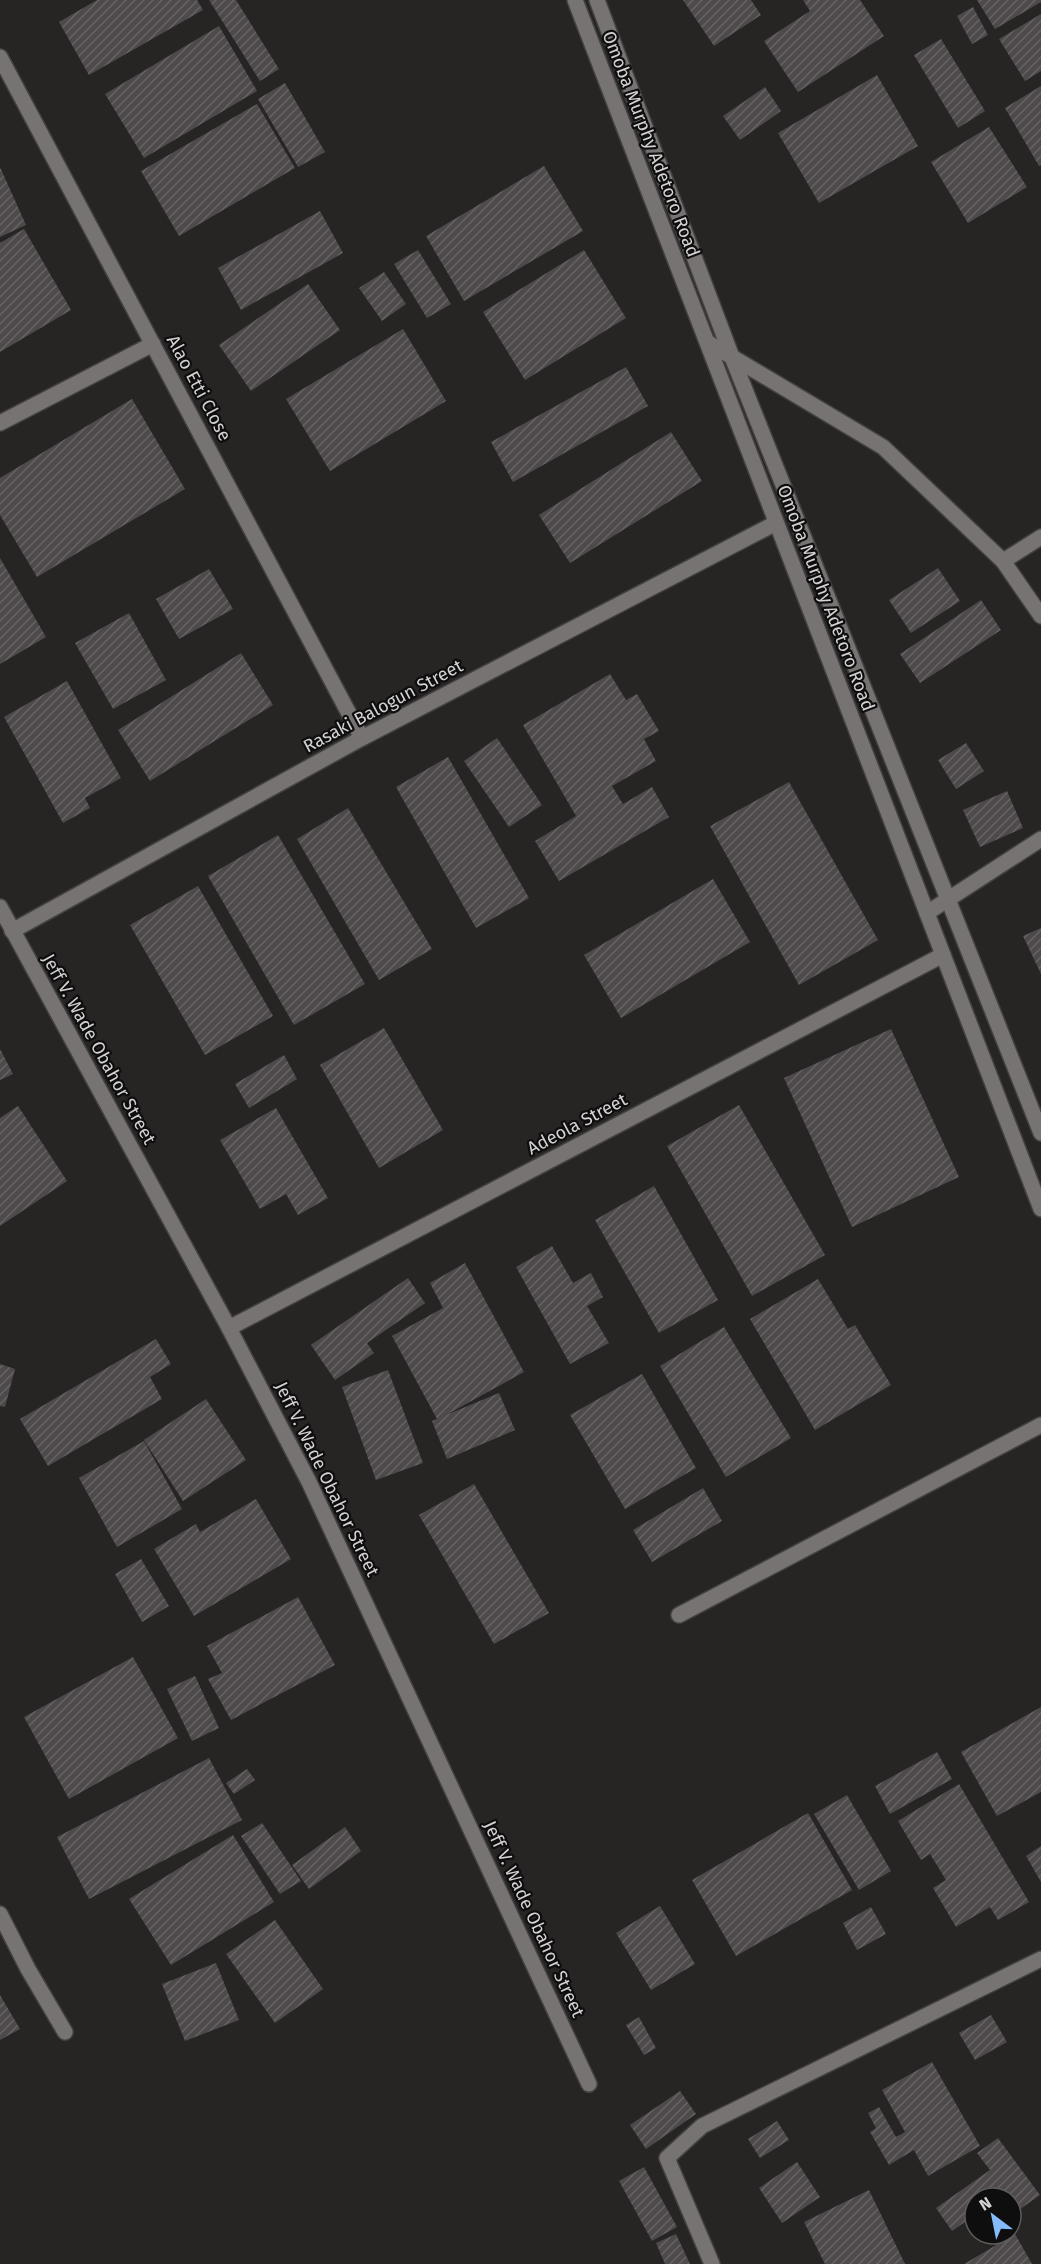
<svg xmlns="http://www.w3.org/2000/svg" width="1041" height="2264" font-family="'Fira Sans',sans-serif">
	<defs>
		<pattern id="building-hatch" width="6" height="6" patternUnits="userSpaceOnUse" patternTransform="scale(1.5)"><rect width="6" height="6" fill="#4e4a4c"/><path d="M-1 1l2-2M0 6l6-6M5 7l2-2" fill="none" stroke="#676365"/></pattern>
	</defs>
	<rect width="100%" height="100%" fill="#272424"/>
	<g fill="url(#building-hatch)">
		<polygon points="97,0 197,0 203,10 89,75 59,22"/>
		<polygon points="209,0 236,0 279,69 260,81"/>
		<polygon points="683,0 751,0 761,15 714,46"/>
		<polygon points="803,0 860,0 884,36 798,92 764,41 810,11"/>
		<polygon points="977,0 1041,0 1041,2 995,29"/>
		<polygon points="973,7 988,35 972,44 957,16"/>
		<polygon points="1041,14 1041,71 1025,81 999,39"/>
		<polygon points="219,26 257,91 144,158 105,94"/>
		<polygon points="941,39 985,111 958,128 914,55"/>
		<polygon points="877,75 918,146 819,203 778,133"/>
		<polygon points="285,83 325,152 298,167 258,99"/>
		<polygon points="1041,86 1041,165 1039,166 1005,108"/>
		<polygon points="765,87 781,111 740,140 723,116"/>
		<polygon points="257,104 295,168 179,236 141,171"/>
		<polygon points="989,127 1027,187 968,223 931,162"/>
		<polygon points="544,166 583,231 464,301 426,236"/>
		<polygon points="0,167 26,225 0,237"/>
		<polygon points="320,211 343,253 241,310 218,268"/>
		<polygon points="24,229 71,310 0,352 0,243"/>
		<polygon points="418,250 451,304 427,318 394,264"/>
		<polygon points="584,250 626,318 525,380 483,312"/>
		<polygon points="384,272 406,304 382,321 359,288"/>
		<polygon points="308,284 340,330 251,391 219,345"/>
		<polygon points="403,329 446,401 330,471 286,399"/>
		<polygon points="626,367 648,406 513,482 491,442"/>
		<polygon points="132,399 185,489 37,577 0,515 0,478"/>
		<polygon points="671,432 702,481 570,563 539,515"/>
		<polygon points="0,558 46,637 0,664"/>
		<polygon points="938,568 960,601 911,633 889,600"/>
		<polygon points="209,569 233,609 179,639 156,599"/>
		<polygon points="981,600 1001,630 920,683 900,654"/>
		<polygon points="129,613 166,680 113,709 75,643"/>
		<polygon points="241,653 273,705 150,781 118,730"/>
		<polygon points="610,674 626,700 637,694 659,731 644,739 656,761 612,786 623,804 652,787 669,817 559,881 535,841 576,816 523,725"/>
		<polygon points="67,681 121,778 85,798 90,808 63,823 4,717"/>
		<polygon points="497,738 542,805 509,827 464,761"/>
		<polygon points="966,743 984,771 956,789 938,760"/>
		<polygon points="448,757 529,898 476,928 396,787"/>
		<polygon points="789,782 878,940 799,985 710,826"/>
		<polygon points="1007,791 1023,828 980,847 963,810"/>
		<polygon points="348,808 432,949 379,980 297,839"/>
		<polygon points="278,835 365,984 294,1025 208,876"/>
		<polygon points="713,879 750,942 621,1018 584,955"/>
		<polygon points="198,886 273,1016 205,1055 130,925"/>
		<polygon points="1041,928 1041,974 1023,936"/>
		<polygon points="384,1028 443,1130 379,1168 320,1065"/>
		<polygon points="891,1029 959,1177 852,1227 784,1078"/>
		<polygon points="0,1049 13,1074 0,1080"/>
		<polygon points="284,1055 297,1079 249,1108 235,1084"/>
		<polygon points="739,1105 825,1255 752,1296 667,1146"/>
		<polygon points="18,1106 67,1181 0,1226 0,1118"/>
		<polygon points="276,1108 328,1198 298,1215 286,1194 260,1209 220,1140"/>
		<polygon points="654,1186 718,1300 659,1333 595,1220"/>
		<polygon points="552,1246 573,1283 591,1273 603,1297 587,1306 609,1343 570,1364 516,1267"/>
		<polygon points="465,1263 524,1372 446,1415 499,1393 515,1430 447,1459 432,1421 437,1419 392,1336 443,1308 430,1283"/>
		<polygon points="408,1278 425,1303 367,1343 374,1353 335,1380 311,1345"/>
		<polygon points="818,1279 848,1329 855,1325 891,1385 815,1430 750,1319"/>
		<polygon points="724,1327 791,1438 726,1477 660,1366"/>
		<polygon points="156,1339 171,1364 150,1377 162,1399 48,1466 20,1419"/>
		<polygon points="0,1364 15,1369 5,1407 0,1406"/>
		<polygon points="388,1370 423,1463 376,1480 342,1387"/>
		<polygon points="642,1374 696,1468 625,1509 570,1415"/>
		<polygon points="206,1399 246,1460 183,1501 144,1440"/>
		<polygon points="144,1441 182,1509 117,1547 79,1478"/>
		<polygon points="474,1484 549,1613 494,1644 419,1515"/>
		<polygon points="703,1488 722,1521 652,1562 633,1530"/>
		<polygon points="256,1499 291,1559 194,1616 154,1549 196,1524 200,1532"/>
		<polygon points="141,1559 169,1606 142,1622 115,1574"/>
		<polygon points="298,1597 335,1665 231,1720 208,1679 222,1673 207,1646"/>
		<polygon points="133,1657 178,1738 69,1799 24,1717"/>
		<polygon points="195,1676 219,1728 192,1741 167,1689"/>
		<polygon points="1041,1707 1041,1792 997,1816 961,1752"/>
		<polygon points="937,1752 952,1779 890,1814 875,1786"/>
		<polygon points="209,1758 242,1820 89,1899 57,1837"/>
		<polygon points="247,1769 255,1780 234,1794 226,1783"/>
		<polygon points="959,1784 1029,1902 998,1920 990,1907 956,1927 933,1888 946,1880 930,1854 921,1860 898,1821"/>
		<polygon points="847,1795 891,1871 859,1890 814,1814"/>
		<polygon points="808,1813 852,1890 736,1956 692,1880"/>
		<polygon points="262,1823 301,1881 280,1894 241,1836"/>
		<polygon points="345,1827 361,1851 309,1889 292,1865"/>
		<polygon points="233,1835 274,1902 171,1965 129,1899"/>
		<polygon points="1041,1846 1041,1882 1026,1856"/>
		<polygon points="660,1906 695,1964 651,1990 616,1933"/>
		<polygon points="871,1907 886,1934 857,1950 843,1923"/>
		<polygon points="275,1920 323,1989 275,2023 226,1954"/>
		<polygon points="216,1963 239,2020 185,2041 162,1984"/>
		<polygon points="0,1995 20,2029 0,2040"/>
		<polygon points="991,2015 1007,2042 975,2060 959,2033"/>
		<polygon points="639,2017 656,2048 644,2055 626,2025"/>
		<polygon points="932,2062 980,2146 928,2176 914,2150 889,2165 870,2132 876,2128 868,2113 879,2107 896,2137 905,2132 882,2090"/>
		<polygon points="680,2091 696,2114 646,2149 630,2125"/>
		<polygon points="777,2121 789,2140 760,2158 748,2139"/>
		<polygon points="998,2138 1040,2195 1013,2214 1011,2211 1011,2198 975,2198 975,2215 952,2231 936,2208 990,2170 977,2153"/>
		<polygon points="797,2162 820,2197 782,2223 759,2188"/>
		<polygon points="644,2167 677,2227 652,2241 619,2181"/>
		<polygon points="869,2190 905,2264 825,2264 804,2222"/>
		<polygon points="676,2234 690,2264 665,2264 656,2243"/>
		<polygon points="1015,2234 1032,2264 964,2264"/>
	</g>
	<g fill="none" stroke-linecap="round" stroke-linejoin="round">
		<g stroke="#434040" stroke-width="18">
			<polyline id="service" points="1003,561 1041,537"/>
		</g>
		<g stroke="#434040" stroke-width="18">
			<g id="minor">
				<polyline points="0,57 362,738"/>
				<polyline points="707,342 883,447 1003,561 1041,616"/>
				<polyline points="0,423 153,344"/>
				<polyline points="0,907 229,1328 309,1482 589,2084"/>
				<polyline points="927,913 1041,839"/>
				<polyline points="12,931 362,738 776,523"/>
				<polyline points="229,1328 943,955"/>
				<polyline points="679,1615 1041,1425"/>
				<polyline points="0,1914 28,1969 65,2032"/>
				<polyline points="712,2264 667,2158 702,2126 1041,1959"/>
			</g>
		</g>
		<g stroke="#434040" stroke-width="18">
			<g id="tertiary">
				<polyline points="575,0 1041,1209"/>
				<polyline points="597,0 732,357 1041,1133"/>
			</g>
		</g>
		<use href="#service" stroke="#777373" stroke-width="15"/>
		<use href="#minor" stroke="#777373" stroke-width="15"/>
		<use href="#tertiary" stroke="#777373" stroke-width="15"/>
	</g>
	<g text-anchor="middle" stroke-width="4.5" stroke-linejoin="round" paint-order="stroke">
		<g font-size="18" fill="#d5d2d3" stroke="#0f0e0e">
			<text transform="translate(651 144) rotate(69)" y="6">Omoba Murphy Adetoro Road</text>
			<text transform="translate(199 388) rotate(62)" y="6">Alao Etti Close</text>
			<text transform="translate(826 598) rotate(69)" y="6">Omoba Murphy Adetoro Road</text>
			<text transform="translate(383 706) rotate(-28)" y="6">Rasaki Balogun Street</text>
			<text transform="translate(99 1049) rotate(61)" y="6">Jeff V. Wade Obahor Street</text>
			<text transform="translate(577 1124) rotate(-28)" y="6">Adeola Street</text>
			<text transform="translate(327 1479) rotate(64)" y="6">Jeff V. Wade Obahor Street</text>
			<text transform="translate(534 1919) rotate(65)" y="6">Jeff V. Wade Obahor Street</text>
		</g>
	</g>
	<g transform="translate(993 2216) rotate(328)"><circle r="28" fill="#0f0e0e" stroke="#5e5c5d" stroke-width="1.5"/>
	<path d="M0-4.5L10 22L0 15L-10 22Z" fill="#86bbfb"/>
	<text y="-9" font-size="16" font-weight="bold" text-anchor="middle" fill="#d5d2d3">N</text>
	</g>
</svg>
